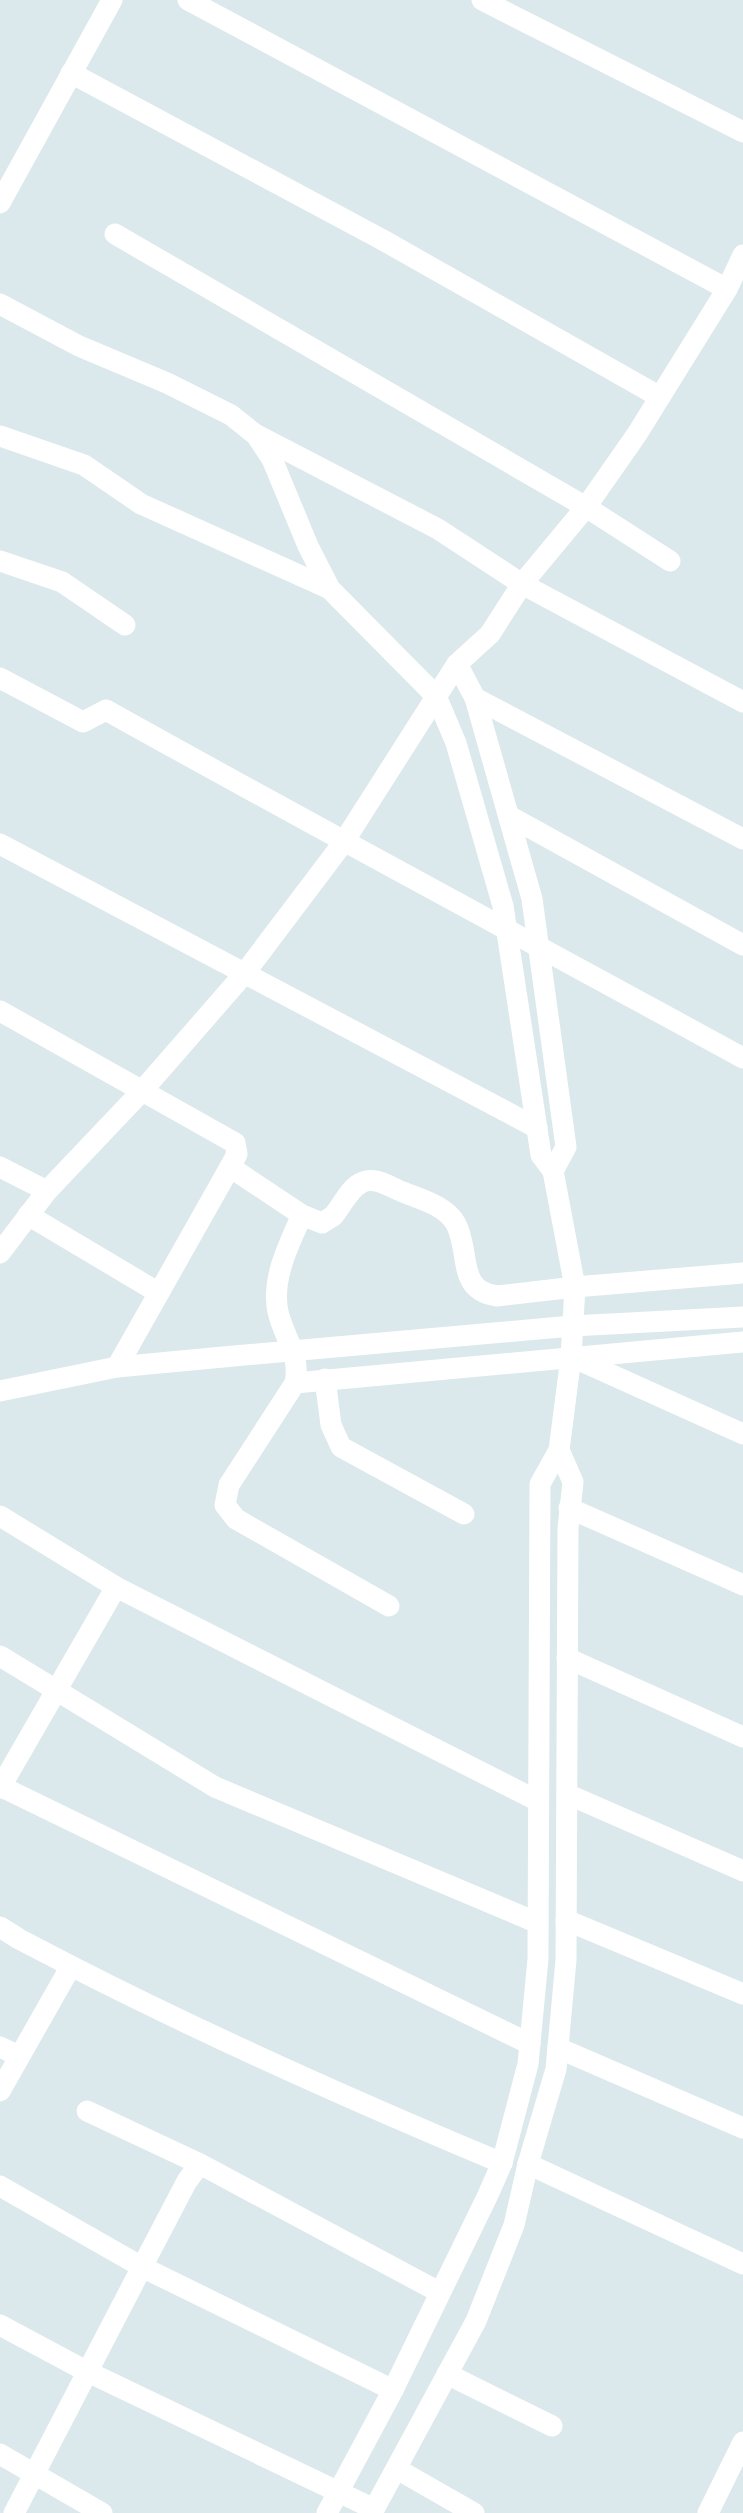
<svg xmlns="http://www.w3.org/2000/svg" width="743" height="2513" font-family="'IBM Plex Sans',sans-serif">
	<rect width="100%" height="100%" fill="#dbe8ec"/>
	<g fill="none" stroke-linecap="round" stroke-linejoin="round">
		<g stroke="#fff" stroke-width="21">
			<polyline points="188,0 727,289"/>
			<polyline points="482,0 743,132"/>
			<polyline points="71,73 381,239 660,397"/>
			<polyline points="0,203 112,0"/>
			<polyline points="115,234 586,507 670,561"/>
			<polyline points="0,304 79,346 167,383 231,415 256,435 272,459 308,546 330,589 436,696 456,743 503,906 541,1155 553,1171 575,1287 571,1357 559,1450 540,1484 538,1959 528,2064 502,2163 487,2197 393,2390 327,2513"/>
			<polyline points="257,435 438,529 522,584 743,702"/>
			<polyline points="0,436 84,465 141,504 330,589"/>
			<polyline points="0,561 62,582 125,625"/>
			<polyline points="457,664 475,698 532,899 566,1147 553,1171"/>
			<path d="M0,678l83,44 23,-12c211,118 425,232 637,348"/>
			<polyline points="475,698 743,839"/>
			<polyline points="509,816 743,945"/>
			<polyline points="0,844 537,1128"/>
			<polyline points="0,1011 235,1143 237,1154 230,1167 117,1367"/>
			<polyline points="0,1167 47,1191"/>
			<path d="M230,1167l72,48 20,8c4,-3 9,-5 12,-8 9,-11 15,-26 27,-32 12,-7 26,2 37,7 18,8 47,14 58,34 15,29 0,66 41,72l78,-9 168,-14"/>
			<polyline points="28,1215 159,1293"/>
			<path d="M302,1215c-13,29 -31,64 -24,97 6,26 23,43 17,71l-66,102 -4,20 11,14 153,87"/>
			<polyline points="0,1253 47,1191 142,1091 244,974 343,843 457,664 490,634 522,584 586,507 637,434 727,289 743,255"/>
			<polyline points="572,1357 743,1434"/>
			<polyline points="325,1379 331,1425 341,1447 464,1514"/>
			<polyline points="295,1383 743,1342"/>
			<polyline points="0,1391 117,1367 223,1357 572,1326 743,1317"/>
			<polyline points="569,1508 743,1585"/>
			<polyline points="0,1516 116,1587 0,1788"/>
			<polyline points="116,1587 538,1801"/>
			<polyline points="0,1656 215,1787 538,1923"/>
			<polyline points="567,1658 743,1737"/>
			<polyline points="0,1786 530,2044"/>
			<polyline points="567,1794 743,1871"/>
			<polyline points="566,1920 743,1994"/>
			<polyline points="0,1927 19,1939 71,1966 0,2091"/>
			<path d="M71,1966c141,72 285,136 431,197"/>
			<polyline points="0,2047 19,2056"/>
			<polyline points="558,2048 743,2128"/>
			<polyline points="87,2111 200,2164"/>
			<polyline points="528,2164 743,2264"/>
			<polyline points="0,2186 142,2267 393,2390"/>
			<polyline points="0,2325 86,2371 374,2509"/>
			<polyline points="447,2374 552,2426"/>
			<polyline points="0,2454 102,2513"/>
			<polyline points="397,2469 474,2513"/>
			<polyline points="14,2513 142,2267 187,2181 200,2164 439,2292"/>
			<polyline points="372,2513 476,2321 514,2225 528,2164 556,2069 566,1960 568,1528 573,1482 559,1450"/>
			<polyline points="708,2513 743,2442"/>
		</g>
	</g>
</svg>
